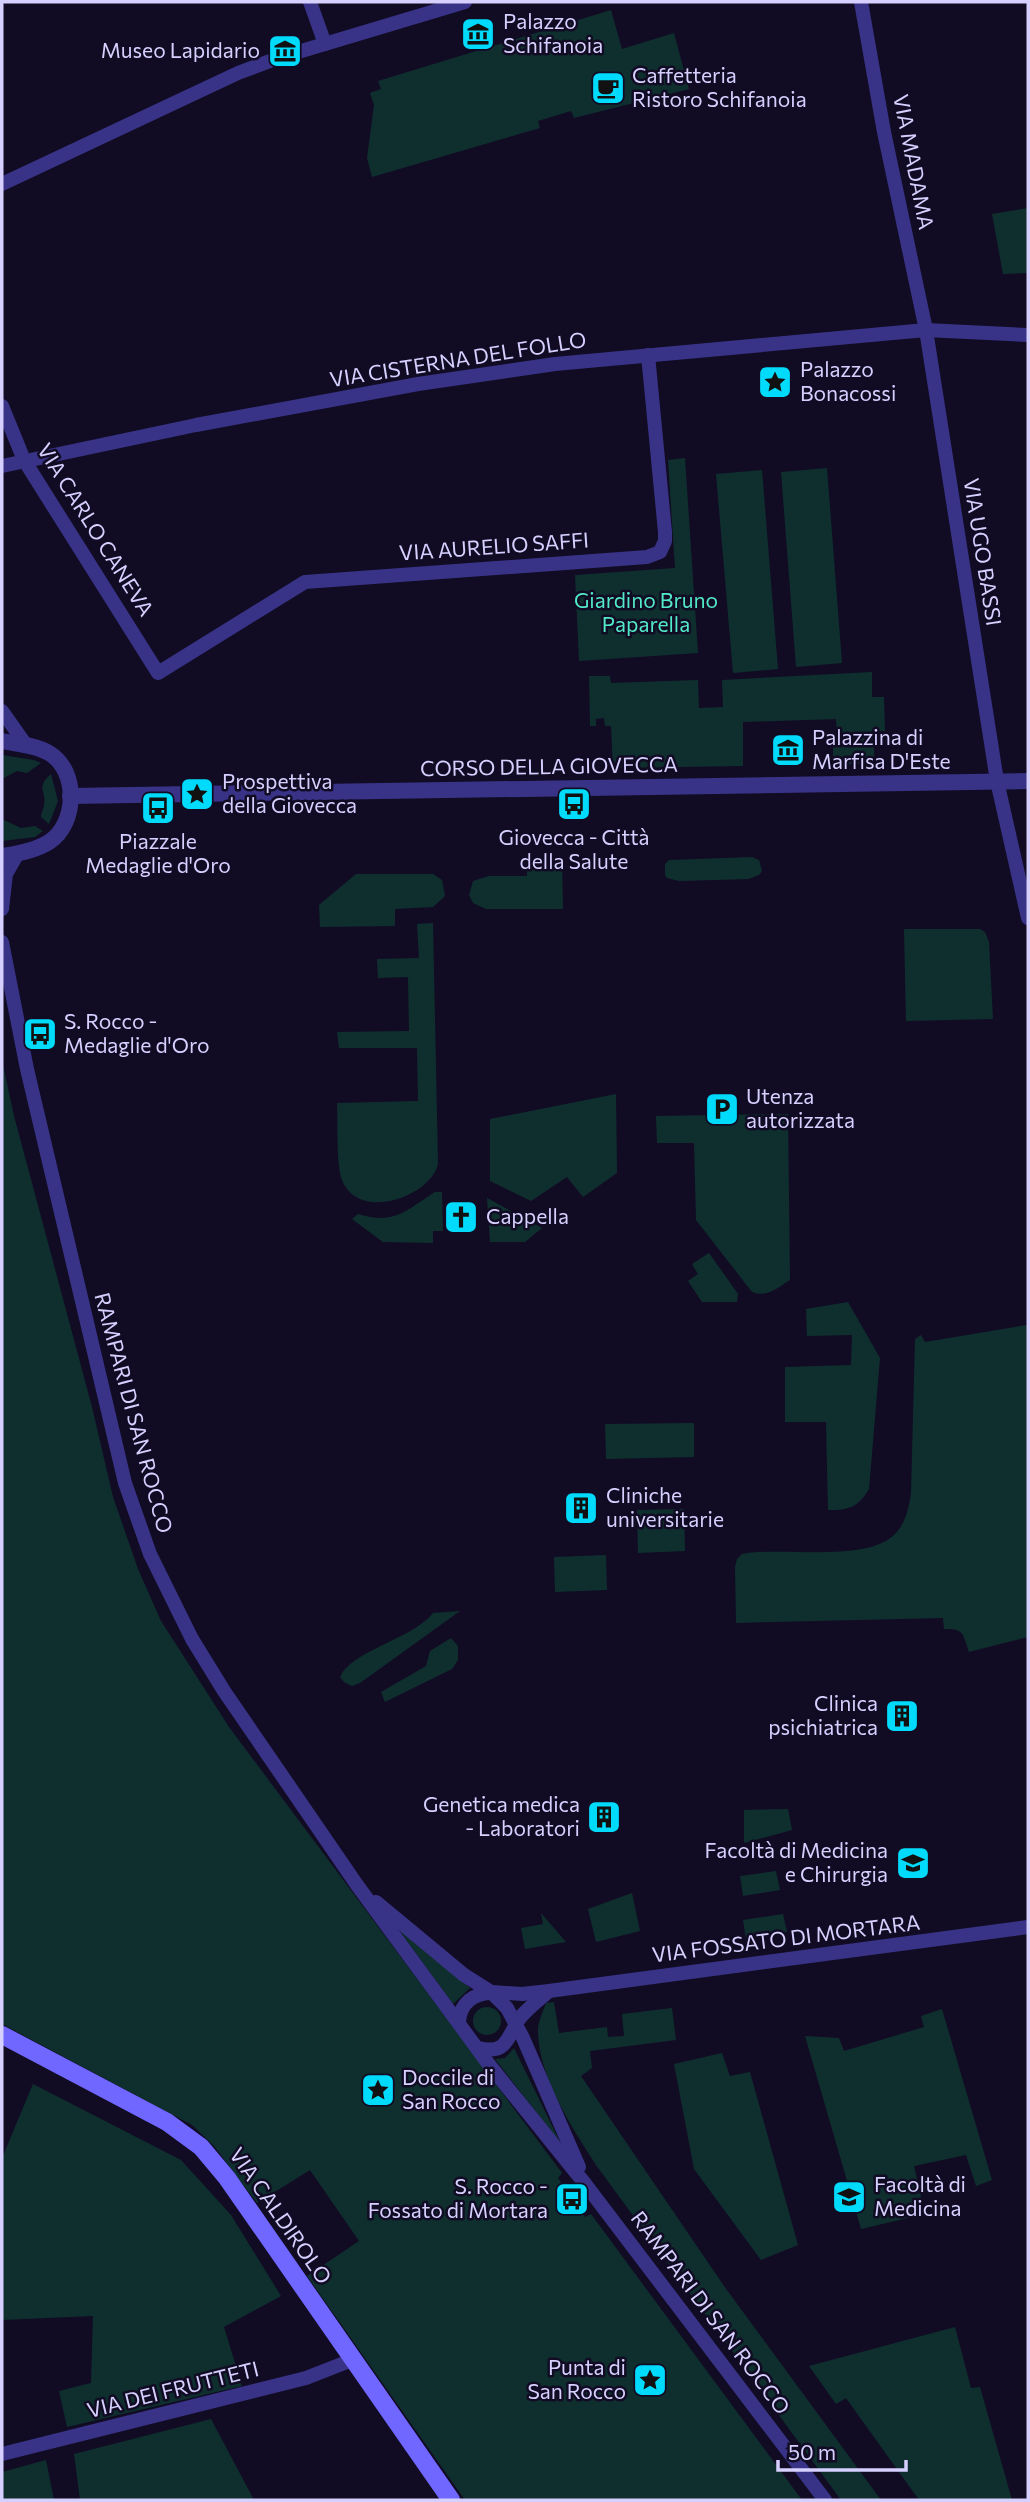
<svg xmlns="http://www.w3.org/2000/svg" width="1030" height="2502" font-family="Commissioner,sans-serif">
	<rect width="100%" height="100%" fill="#110c24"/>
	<g fill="#0f2f2f">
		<polygon points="611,10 622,49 674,33 689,89 574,118 571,111 538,121 540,128 372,177 367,158 374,105 370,93 381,89 378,81"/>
		<polygon points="1028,208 1028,273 1003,274 992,214"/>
		<polygon points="685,458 698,653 579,661 575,575 675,568 668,460"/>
		<polygon points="827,468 842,663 796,667 781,472"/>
		<polygon points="762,470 778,669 733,673 716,474"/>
		<polygon points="872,672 872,697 884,697 885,731 874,731 874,763 833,765 833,735 837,734 836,719 743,722 743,766 613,768 611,726 605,726 604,718 596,719 596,726 590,726 589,676 610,676 611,683 698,680 699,708 723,707 722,680"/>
		<polygon points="2,755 34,760 41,763 27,773 17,771 2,779"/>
		<path d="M51,774l7,27 -9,23 -8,-7c0,-4 2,-7 3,-11 3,-16 -9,-18 7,-32z"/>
		<polygon points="2,819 21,828 35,826 43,831 35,837 2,841"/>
		<polygon points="752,857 759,860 762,871 759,875 749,879 679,881 667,878 665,875 665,864 669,860"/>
		<polygon points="527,860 562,860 563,909 486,909 473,903 469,895 473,881 489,876 527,876"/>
		<polygon points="356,874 433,874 442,880 445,896 433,907 395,909 395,926 320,927 319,905"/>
		<path d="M433,923l5,241c-7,32 -79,59 -96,16 -6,-16 -4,-58 -5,-77l81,-2 -1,-53h-78l-2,-16 72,-1 -1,-54 -30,1 -1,-19 42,-1 -2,-34z"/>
		<polygon points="904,929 980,929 985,932 989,942 993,1019 906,1021"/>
		<polygon points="2,1060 14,1116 92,1407 113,1497 138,1569 161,1621 229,1727 562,2173 558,2178 585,2217 591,2214 802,2500 465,2500 307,2276 359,2241 310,2170 257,2203 214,2146 192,2125 2,2024"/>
		<polygon points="616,1094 617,1173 583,1197 567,1177 531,1201 490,1181 490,1119"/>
		<path d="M788,1114l2,166c-13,8 -23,18 -38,12l-56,-72 -2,-77h-37l-1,-27z"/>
		<path d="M435,1192h7l1,39h-10v12l-50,-1 -31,-23 6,-5c37,11 47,-3 77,-22z"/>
		<polygon points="487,1198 542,1228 525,1242 490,1242"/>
		<polygon points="709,1253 738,1294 737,1302 702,1302 688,1281 698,1274 692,1264"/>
		<path d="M848,1302l32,56 -11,131c-11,19 -21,21 -41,21l-2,-88h-41v-55l66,-2 1,-30 -45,1 -1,-27z"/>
		<path d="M1027,1325l1,312 -59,15c-6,-18 -5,-24 -25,-23l-1,-11 -207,5 -1,-56 2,-8 5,-5c40,-8 126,10 154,-21 10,-11 13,-26 15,-40l4,-154 6,-4 4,7z"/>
		<polygon points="694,1423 694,1457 606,1459 605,1424"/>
		<polygon points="684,1509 685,1551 638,1553 637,1510"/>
		<polygon points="606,1555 607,1590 555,1592 554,1557"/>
		<path d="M460,1611l-100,72 -8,3 -8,-4 -4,-5c12,-27 73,-38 93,-64z"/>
		<polygon points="451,1638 458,1646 458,1660 452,1669 385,1702 381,1692 426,1666 430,1651"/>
		<polygon points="788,1809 792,1830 744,1843 744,1810"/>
		<polygon points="776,1871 780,1890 743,1896 740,1876"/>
		<polygon points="632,1893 640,1931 596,1942 588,1909"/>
		<polygon points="541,1913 566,1942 525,1949 521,1928 543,1924"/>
		<polygon points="783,1914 787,1932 746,1939 743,1920"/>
		<polygon points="399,1930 470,1988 453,2004"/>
		<path d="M554,2002l5,31 48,-6 1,10 16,-1 -2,-22 50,-6 4,32 -86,11 2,17 -11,8 143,210 157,214h-40l-245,-335c-24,-38 -58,-88 -58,-135 0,-9 5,-18 8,-27z"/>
		<circle cx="487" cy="2021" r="14"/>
		<polygon points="942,2009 992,2180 976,2186 966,2155 914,2166 925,2214 861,2229 805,2036 839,2038 844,2051 924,2027 921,2016"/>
		<polygon points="514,2048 561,2144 495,2059 505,2058"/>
		<polygon points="722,2053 730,2076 750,2072 798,2245 761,2260 694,2169 674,2064"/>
		<polygon points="33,2084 181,2160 231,2215 281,2296 224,2327 242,2386 67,2427 59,2391 91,2383 93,2316 2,2320 2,2158"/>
		<polygon points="955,2327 971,2388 980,2387 1012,2500 919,2500 846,2398 836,2404 809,2366"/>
		<polygon points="211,2419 254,2500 80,2500 74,2454"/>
		<polygon points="46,2460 54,2500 2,2500 2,2472"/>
	</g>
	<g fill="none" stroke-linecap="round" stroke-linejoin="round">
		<g stroke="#393387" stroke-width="14">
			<polyline points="310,2 325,44"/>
			<polyline points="861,2 884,132 926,330 997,781 1028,918"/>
			<polyline points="2,184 238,73 278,58 465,2"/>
			<polyline points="2,406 24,460 158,673 305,582 647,557 660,552 665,541 665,532 648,355"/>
			<polyline points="2,466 196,425 418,384 555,364 926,330 1028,335"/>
			<polyline points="2,711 26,745"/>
			<polyline points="2,909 6,874 18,853"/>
			<polyline points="2,942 27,1069 125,1483 150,1554 192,1639 224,1691 357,1885 487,2062 586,2185 825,2500"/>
			<polyline points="376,1902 464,1975 491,1992 507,2008 523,2038 579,2167"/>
			<polyline points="491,1992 522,1994 549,1991 1028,1927"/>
			<path d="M459,2022c1,-19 15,-29 33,-29"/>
			<path d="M478,2048c25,6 28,-5 38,-24 6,-12 22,-23 33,-33"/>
			<polyline points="2,2454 306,2378 352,2360"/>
		</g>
		<g stroke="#393387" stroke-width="16">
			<path d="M2,741c15,3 34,4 47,12 30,18 28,71 0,89 -14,9 -32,12 -47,14"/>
			<polyline points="70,796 1028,781"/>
		</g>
		<polyline stroke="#6f67ff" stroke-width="18" points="2,2035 167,2122 201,2147 227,2178 451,2500"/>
	</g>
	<defs>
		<g id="museum-square" transform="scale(1.75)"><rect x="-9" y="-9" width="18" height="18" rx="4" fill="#00dbfb" stroke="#110c24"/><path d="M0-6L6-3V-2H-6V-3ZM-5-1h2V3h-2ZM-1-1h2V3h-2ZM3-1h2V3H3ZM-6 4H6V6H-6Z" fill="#111"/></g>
		<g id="cafe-square" transform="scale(1.75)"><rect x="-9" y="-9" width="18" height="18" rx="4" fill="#00dbfb" stroke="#110c24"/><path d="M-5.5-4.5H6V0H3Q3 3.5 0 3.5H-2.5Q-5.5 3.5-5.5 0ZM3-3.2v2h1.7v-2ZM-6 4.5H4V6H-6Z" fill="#111"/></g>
		<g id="sight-square" transform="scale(1.75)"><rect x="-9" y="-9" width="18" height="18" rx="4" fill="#00dbfb" stroke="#110c24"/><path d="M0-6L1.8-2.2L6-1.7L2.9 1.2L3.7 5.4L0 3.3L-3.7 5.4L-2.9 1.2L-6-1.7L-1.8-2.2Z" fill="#111"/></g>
		<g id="bus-square" transform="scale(1.75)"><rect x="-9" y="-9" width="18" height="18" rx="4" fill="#00dbfb" stroke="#110c24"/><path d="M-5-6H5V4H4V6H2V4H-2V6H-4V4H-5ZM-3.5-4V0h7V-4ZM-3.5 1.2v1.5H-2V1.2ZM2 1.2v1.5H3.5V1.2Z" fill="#111"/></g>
		<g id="parking-square" transform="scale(1.75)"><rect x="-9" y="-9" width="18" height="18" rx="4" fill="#00dbfb" stroke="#110c24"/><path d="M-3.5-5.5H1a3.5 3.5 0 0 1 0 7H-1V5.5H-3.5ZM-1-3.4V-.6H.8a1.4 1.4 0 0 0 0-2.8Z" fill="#111"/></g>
		<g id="church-square" transform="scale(1.75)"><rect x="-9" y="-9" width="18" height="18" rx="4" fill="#00dbfb" stroke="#110c24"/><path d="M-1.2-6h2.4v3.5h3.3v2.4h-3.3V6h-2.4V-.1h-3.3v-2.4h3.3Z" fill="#111"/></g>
		<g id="building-square" transform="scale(1.75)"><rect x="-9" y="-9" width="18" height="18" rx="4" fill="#00dbfb" stroke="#110c24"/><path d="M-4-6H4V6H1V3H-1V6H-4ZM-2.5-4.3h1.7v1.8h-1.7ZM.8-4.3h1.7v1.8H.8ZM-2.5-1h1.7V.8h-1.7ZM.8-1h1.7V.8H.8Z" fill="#111"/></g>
		<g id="university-square" transform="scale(1.75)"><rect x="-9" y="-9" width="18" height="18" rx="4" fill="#00dbfb" stroke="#110c24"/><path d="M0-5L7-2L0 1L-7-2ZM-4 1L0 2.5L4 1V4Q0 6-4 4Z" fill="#111"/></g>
	</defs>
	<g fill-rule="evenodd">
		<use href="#museum-square" x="478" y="34"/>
		<use href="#museum-square" x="285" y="51"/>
		<use href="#cafe-square" x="608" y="88"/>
		<use href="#sight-square" x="775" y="382"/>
		<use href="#museum-square" x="788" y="750"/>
		<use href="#sight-square" x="197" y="794"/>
		<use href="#bus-square" x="574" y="804"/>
		<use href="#bus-square" x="158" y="808"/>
		<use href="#bus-square" x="40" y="1034"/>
		<use href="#parking-square" x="722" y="1109"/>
		<use href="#church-square" x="461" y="1217"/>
		<use href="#building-square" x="581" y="1508"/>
		<use href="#building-square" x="902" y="1716"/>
		<use href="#building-square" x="604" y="1817"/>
		<use href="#university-square" x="913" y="1863"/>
		<use href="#sight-square" x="378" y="2090"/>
		<use href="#university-square" x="849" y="2197"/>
		<use href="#bus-square" x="572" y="2199"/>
		<use href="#sight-square" x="650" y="2380"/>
	</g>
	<g text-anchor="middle" stroke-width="5" stroke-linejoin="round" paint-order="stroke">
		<g font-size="21" fill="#d6d0ff" stroke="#110c24" text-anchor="start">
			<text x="503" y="29">Palazzo<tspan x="503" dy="24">Schifanoia</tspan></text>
			<text x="260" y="58" text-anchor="end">Museo Lapidario</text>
			<text x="632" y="83">Caffetteria<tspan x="632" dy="24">Ristoro Schifanoia</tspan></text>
			<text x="800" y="377">Palazzo<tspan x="800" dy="24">Bonacossi</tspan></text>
			<text x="812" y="745">Palazzina di<tspan x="812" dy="24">Marfisa D'Este</tspan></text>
			<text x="222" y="789">Prospettiva<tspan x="222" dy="24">della Giovecca</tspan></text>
			<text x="574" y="845" text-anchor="middle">Giovecca - Città<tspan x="574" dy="24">della Salute</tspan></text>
			<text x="158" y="849" text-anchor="middle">Piazzale<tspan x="158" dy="24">Medaglie d'Oro</tspan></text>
			<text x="64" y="1029">S. Rocco -<tspan x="64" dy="24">Medaglie d'Oro</tspan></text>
			<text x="746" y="1104">Utenza<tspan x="746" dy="24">autorizzata</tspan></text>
			<text x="486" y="1224">Cappella</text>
			<text x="606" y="1503">Cliniche<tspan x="606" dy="24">universitarie</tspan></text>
			<text x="878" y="1711" text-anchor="end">Clinica<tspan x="878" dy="24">psichiatrica</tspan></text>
			<text x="580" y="1812" text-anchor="end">Genetica medica<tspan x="580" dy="24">- Laboratori</tspan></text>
			<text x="888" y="1858" text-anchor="end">Facoltà di Medicina<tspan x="888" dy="24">e Chirurgia</tspan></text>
			<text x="402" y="2085">Doccile di<tspan x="402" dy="24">San Rocco</tspan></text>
			<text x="874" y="2192">Facoltà di<tspan x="874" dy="24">Medicina</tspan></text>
			<text x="548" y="2194" text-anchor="end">S. Rocco -<tspan x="548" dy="24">Fossato di Mortara</tspan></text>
			<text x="626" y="2375" text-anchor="end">Punta di<tspan x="626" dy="24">San Rocco</tspan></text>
		</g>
		<g font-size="21" fill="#d6d0ff" stroke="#110c24">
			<text transform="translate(913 162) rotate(79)" y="7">VIA MADAMA</text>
			<text transform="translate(458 360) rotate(-9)" y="7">VIA CISTERNA DEL FOLLO</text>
			<text transform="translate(95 530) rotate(58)" y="7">VIA CARLO CANEVA</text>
			<text transform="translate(494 547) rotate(-4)" y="7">VIA AURELIO SAFFI</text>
			<text transform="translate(982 552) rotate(81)" y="7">VIA UGO BASSI</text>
			<text transform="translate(549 767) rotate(-1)" y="7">CORSO DELLA GIOVECCA</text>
			<text transform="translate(133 1413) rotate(75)" y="7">RAMPARI DI SAN ROCCO</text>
			<text transform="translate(786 1939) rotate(-7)" y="7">VIA FOSSATO DI MORTARA</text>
			<text transform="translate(280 2216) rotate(55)" y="7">VIA CALDIROLO</text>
			<text transform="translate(710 2313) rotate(53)" y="7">RAMPARI DI SAN ROCCO</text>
			<text transform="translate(173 2390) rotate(-14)" y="7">VIA DEI FRUTTETI</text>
		</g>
		<g font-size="21" fill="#52e9c7" stroke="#110c24">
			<text x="646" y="608">Giardino Bruno<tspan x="646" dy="24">Paparella</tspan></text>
		</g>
	</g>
	<rect width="1030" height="2502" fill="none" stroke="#d6d0ff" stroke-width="7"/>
	<path d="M778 2460v10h128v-10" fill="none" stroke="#d6d0ff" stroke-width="3.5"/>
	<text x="788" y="2460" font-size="21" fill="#d6d0ff" stroke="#110c24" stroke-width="5" paint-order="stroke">50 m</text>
</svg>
